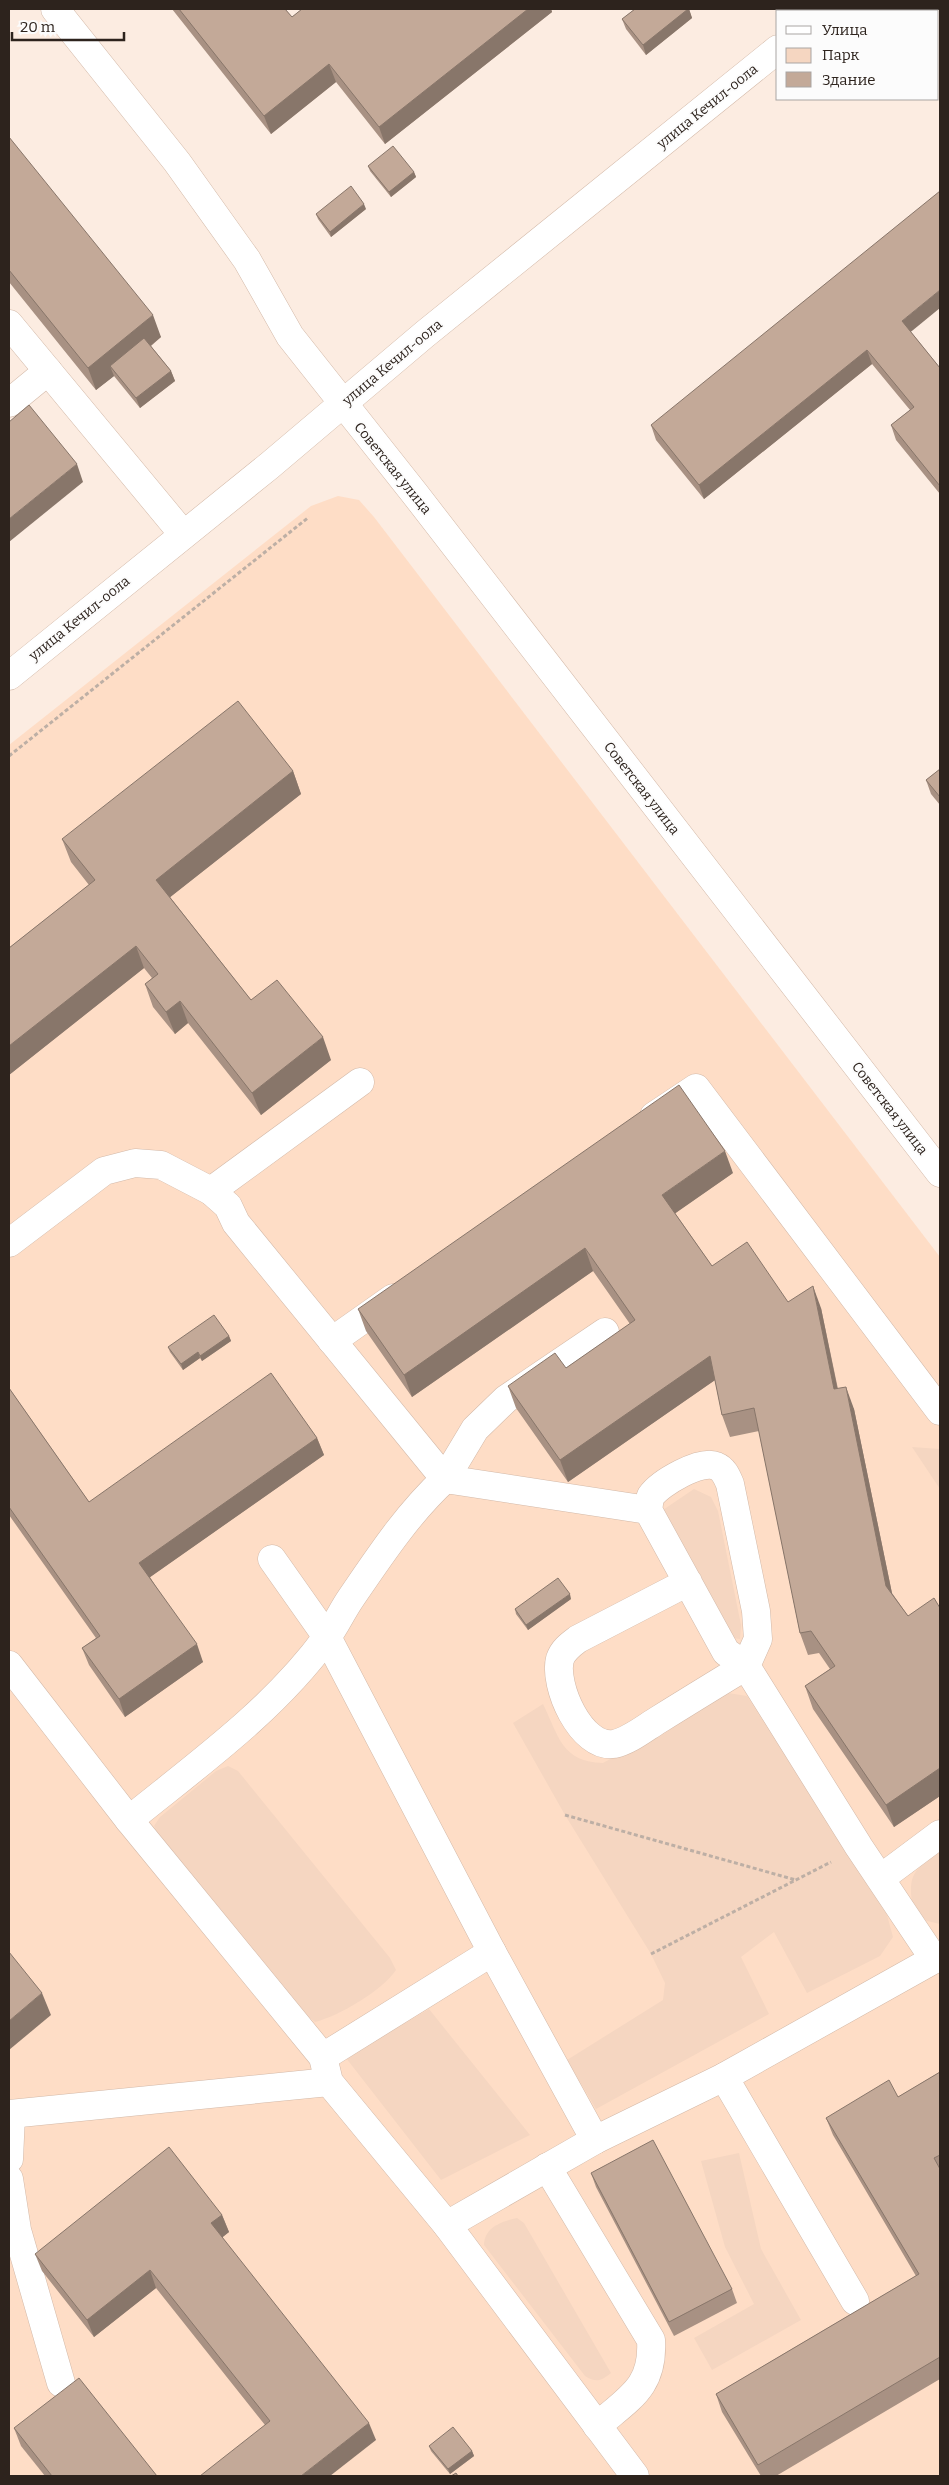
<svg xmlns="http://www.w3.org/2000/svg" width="949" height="2485" font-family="Bitter,serif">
	<rect width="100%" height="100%" fill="#fcece1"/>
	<polygon fill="#feddc6" points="338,496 359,500 374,517 940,1257 940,2476 9,2476 9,745 311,506"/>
	<g fill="#f5d6c1">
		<polygon points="912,1447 940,1449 940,1489"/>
		<polygon points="694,1489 711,1497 718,1511 741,1625 740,1639 733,1638 660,1512"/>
		<path d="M728,1693l19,3 140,219 6,22 -13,19 -73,37 -33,-61 -33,25 28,57 -173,95 -29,-49 96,-60 2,-17 -14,-29 -86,-139 -52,-92 30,-19c16,33 19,58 60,59z"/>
		<path d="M228,1766l10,5 152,187 6,12c-13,20 -57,46 -81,52l-14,-11 -143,-176 -4,-9 6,-9 56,-46z"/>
		<path d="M940,1851v73l-13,-3 -14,-13c-6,-34 1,-38 27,-57z"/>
		<polygon points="429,2009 530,2135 441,2180 346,2058"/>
		<polygon points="739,2153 761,2249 801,2320 712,2370 694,2338 754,2304 725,2247 701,2161"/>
		<path d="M517,2218l7,5 87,150c-10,8 -15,10 -26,3l-101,-131c0,-18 19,-24 33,-27z"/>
	</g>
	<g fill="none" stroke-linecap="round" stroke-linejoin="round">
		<g stroke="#d3b9a8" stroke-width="29">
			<g id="minor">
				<polyline points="55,9 177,162 247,260 290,336 415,494 940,1173"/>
				<polyline points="824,11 828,9"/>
				<polyline points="9,324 183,534"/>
				<polyline points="9,403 48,371"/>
				<polyline points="9,676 269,466 425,334 778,49"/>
				<polyline points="654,1116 696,1088 940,1411"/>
				<polyline points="211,1191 228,1206 236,1223 445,1479 475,1429 506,1399 605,1332"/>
				<polyline points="9,1243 104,1171 135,1163 161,1165 211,1191 360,1082"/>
				<polyline points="332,1341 393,1298"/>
				<polyline points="272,1559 327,1637 492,1952 595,2140"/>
				<path d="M688,1582l-110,57c-8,6 -15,11 -18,20 -7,26 21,90 54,85 15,-3 31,-16 44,-24 29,-18 58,-36 88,-54l12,-27 -2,-28 -26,-127c-3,-7 -6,-15 -14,-18 -15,-7 -56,17 -65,30 -2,4 -2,9 -3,14l78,142 20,14 113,181 75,112"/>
				<polyline points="9,1665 129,1820 323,2057 329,2082 447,2225 635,2476"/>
				<path d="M129,1820c69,-56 145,-110 198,-183 9,-12 15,-26 24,-39 28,-41 57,-85 94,-119l203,31"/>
				<polyline points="881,1878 940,1834"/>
				<polyline points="323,2057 492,1952"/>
				<polyline points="724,2077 855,2301"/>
				<polyline points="9,2118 10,2114 329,2082"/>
				<polyline points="9,2159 11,2115"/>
				<path d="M547,2167l104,173c3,47 -22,58 -54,86"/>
				<polyline points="9,2179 17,2230 61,2383"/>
				<polyline points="447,2225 595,2140 724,2077 940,1956"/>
			</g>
		</g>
		<g stroke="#bdafa5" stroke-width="3" stroke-dasharray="4 2.5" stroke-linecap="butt">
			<polyline points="9,756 309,517"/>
			<polyline points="565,1815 796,1880"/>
			<polyline points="651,1954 831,1862"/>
		</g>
		<use href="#minor" stroke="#fff" stroke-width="28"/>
	</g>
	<g fill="#a89183">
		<polygon points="172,9 285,9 292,17 302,9 551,9 552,12 385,144 336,82 271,134"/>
		<polygon points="635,9 689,9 692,18 646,55 626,29 622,19"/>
		<polygon points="9,137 161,337 151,346 171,371 175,381 140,408 114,376 96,390 9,282"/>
		<polygon points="368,166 414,172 416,177 391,197 370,171"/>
		<polygon points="366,209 331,237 318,219 316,214"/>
		<polygon points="911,332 940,368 940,494 896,440 891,425 910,410 872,364 704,499 656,440 651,425"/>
		<polygon points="940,769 940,805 931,794 926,780"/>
		<polygon points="293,771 301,794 170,897 251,1000 331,1060 261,1115 188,1023 175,1034 153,1007 145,984 152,978 144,968 9,1075 9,948 89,885 71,862 62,839"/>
		<polygon points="733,1173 675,1213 712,1266 788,1302 821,1308 838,1389 854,1409 892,1593 908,1616 940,1608 940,1796 894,1827 813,1709 805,1686 830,1669 819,1653 808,1655 800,1633 759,1431 730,1437 722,1415 715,1380 568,1482 516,1408 508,1386 566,1368 630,1324 593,1271 412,1397 366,1331 358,1309"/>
		<polygon points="229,1336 231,1341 202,1361 200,1358 183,1370 170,1352 168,1347"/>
		<polygon points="9,1388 89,1502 317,1438 324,1455 150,1577 203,1662 125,1717 89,1665 82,1648 96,1638 9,1515"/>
		<polygon points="571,1599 528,1630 516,1614 515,1609"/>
		<polygon points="940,2072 940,2379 776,2476 761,2476 722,2412 716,2394 916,2276 833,2135 826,2118 898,2097"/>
		<polygon points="591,2173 732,2289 737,2303 674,2336 596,2187"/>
		<polygon points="222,2215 229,2232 222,2237 376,2440 265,2425 156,2288 94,2337 42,2271 35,2254"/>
		<polygon points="14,2428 157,2476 45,2476 21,2446"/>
		<polygon points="429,2446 472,2451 474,2456 450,2474 431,2451"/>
	</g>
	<g fill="#88766a">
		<polygon points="528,9 551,9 552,12 385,144 379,127"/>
		<polygon points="688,9 689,9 692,18 646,55 643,45"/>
		<polygon points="329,64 336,82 271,134 264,116"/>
		<polygon points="414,172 416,177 391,197 389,192"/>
		<polygon points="364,204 366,209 331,237 330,232"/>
		<polygon points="940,290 940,308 907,335 902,321"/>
		<polygon points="153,315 161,337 116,374 110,366 114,376 96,390 88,368"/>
		<polygon points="867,350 872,364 704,499 699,485"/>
		<polygon points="171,371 175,381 140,408 136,398"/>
		<polygon points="77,464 83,482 9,542 9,519"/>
		<polygon points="293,771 301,794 164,902 156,880"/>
		<polygon points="136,946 144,968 9,1075 9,1046"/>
		<polygon points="180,1001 188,1023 175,1034 166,1012"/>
		<polygon points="323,1037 331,1060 261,1115 252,1093"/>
		<polygon points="725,1151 733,1173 670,1217 662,1195"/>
		<polygon points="585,1248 593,1271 412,1397 404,1375"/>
		<polygon points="813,1286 821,1308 842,1411 834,1389"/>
		<polygon points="229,1336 231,1341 202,1361 200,1356"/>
		<polygon points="198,1352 200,1358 183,1370 181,1364"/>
		<polygon points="710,1356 718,1378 568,1482 560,1460"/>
		<polygon points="846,1387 854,1409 895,1608 886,1586"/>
		<polygon points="317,1438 324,1455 146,1580 139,1563"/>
		<polygon points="570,1594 571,1599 528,1630 526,1625"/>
		<polygon points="197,1644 203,1662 125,1717 119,1699"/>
		<polygon points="940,1768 940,1796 894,1827 886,1805"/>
		<polygon points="42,1993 51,2015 9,2050 9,2021"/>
		<polygon points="222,2215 229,2232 218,2241 211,2223"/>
		<polygon points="150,2270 156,2288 94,2337 87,2320"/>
		<polygon points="369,2423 376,2440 330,2476 301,2476"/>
		<polygon points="472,2451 474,2456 450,2474 448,2469"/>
	</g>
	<g fill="#c3a998" stroke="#88766a">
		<polygon points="179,9 285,9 292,17 302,9 528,9 379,127 329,64 264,116"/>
		<polygon points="635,9 688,9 643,45 622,19"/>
		<polygon points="9,137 153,315 88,368 9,270"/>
		<polygon points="393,146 414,172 389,192 368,166"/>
		<polygon points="351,186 364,204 330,232 316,214"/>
		<polygon points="940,191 940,290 902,321 940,368 940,486 891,425 914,407 867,350 699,485 651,425"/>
		<polygon points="144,338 171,371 136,398 110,366"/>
		<polygon points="29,405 77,464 9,519 9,422"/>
		<polygon points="238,701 293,771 156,880 251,1000 277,980 323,1037 252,1093 180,1001 166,1012 145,984 158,974 136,946 9,1046 9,948 95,880 62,839"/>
		<polygon points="940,769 940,797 926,780"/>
		<polygon points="679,1085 725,1151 662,1195 712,1266 747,1242 788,1302 813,1286 834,1389 846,1387 886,1586 908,1616 934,1598 940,1608 940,1768 886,1805 805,1686 835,1666 811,1631 800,1633 754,1408 722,1415 710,1356 560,1460 508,1386 555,1353 566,1368 635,1320 585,1248 404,1375 358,1309"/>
		<polygon points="214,1315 229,1336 200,1356 198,1352 181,1364 168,1347"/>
		<polygon points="271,1373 317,1438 139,1563 197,1644 119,1699 82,1648 100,1636 9,1507 9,1388 89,1502"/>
		<polygon points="558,1578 570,1594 526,1625 515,1609"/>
		<polygon points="9,1952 42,1993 9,2021"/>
		<polygon points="940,2072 940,2155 934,2158 940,2169 940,2357 758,2465 716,2394 919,2274 826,2118 889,2080 898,2097"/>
		<polygon points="653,2140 732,2289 669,2322 591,2173"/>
		<polygon points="169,2147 222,2215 211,2223 369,2423 301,2476 200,2476 270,2421 150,2270 87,2320 35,2254"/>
		<polygon points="79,2378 157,2476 52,2476 14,2428"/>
		<polygon points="453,2427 472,2451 448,2469 429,2446"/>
		<polygon points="456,2473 458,2476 451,2476"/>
	</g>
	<g text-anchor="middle" stroke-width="4" stroke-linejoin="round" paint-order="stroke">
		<g font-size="14" fill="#2d231d" stroke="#fcfcfc">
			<text transform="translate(707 106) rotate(-39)" y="5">улица Кечил-оола</text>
			<text transform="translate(392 362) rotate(-40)" y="5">улица Кечил-оола</text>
			<text transform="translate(393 468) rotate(51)" y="5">Советская улица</text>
			<text transform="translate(79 618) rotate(-39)" y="5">улица Кечил-оола</text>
			<text transform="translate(642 788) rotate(52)" y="5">Советская улица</text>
			<text transform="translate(890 1108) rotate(52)" y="5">Советская улица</text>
		</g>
	</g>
	<rect width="949" height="2485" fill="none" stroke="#2d231d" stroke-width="20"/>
	<rect x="776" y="10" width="162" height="90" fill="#fcfcfc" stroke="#a9a5a3"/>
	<rect x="786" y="26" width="25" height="8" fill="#ffffff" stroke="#a9a5a3"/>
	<text x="822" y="35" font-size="15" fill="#2d231d">Улица</text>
	<rect x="786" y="48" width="25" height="15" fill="#f5d6c1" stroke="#a9a5a3"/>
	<text x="822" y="60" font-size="15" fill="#2d231d">Парк</text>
	<rect x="786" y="72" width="25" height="15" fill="#c3a998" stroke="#a9a5a3"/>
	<text x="822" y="85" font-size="15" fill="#2d231d">Здание</text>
	<path d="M12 32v8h112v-8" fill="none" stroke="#2d231d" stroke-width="2.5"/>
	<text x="20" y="32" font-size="15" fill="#2d231d" stroke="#fcfcfc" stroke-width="4" paint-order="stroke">20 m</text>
</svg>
